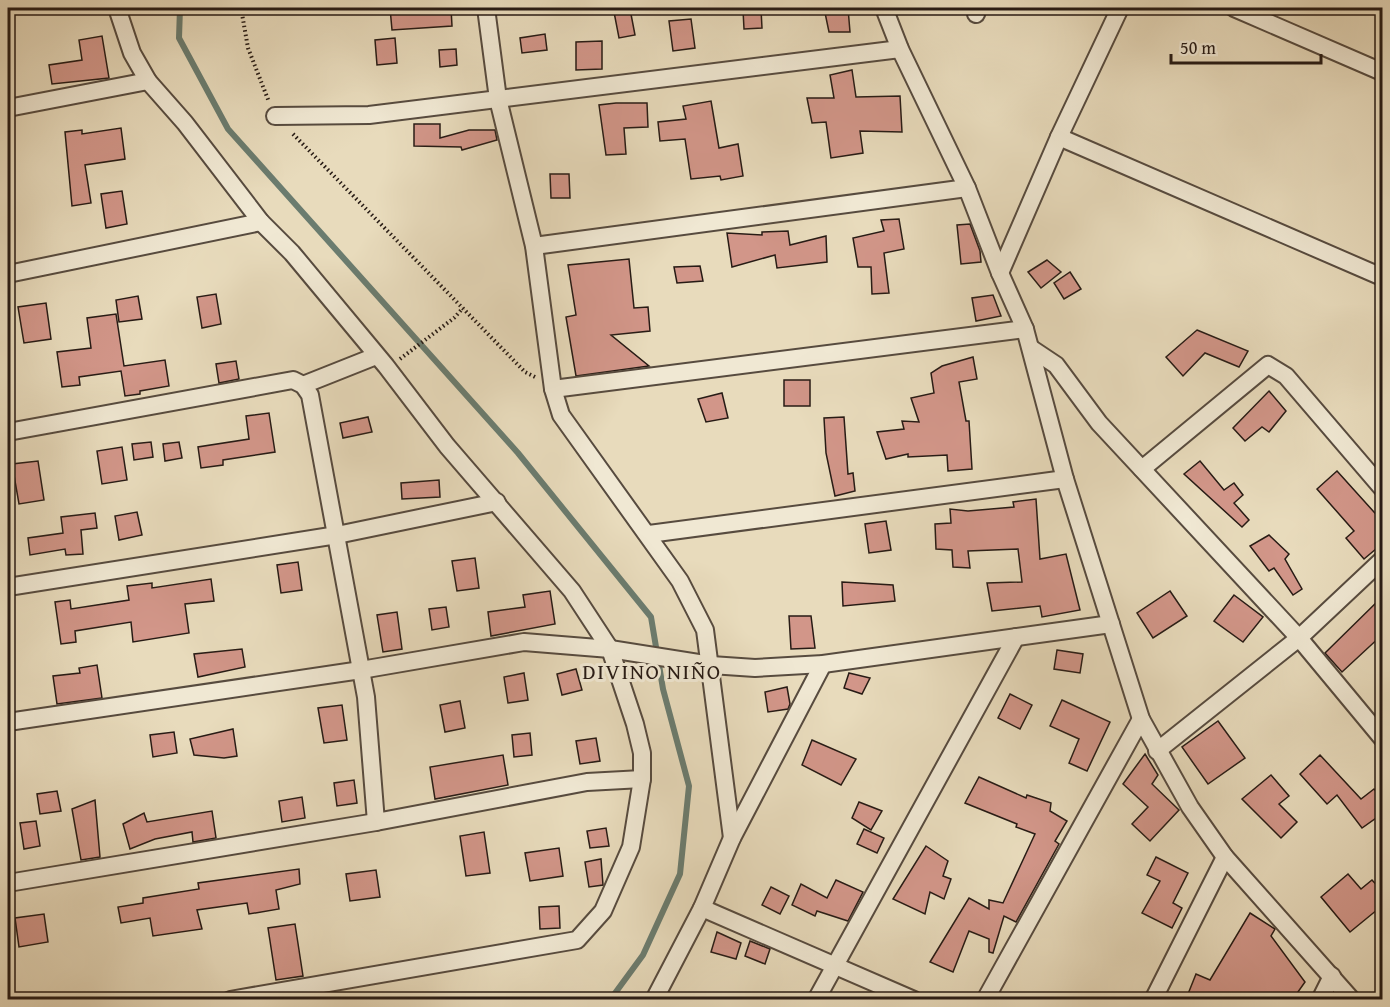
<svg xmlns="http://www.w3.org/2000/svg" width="1390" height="1007" font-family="'Gentium Book Plus',serif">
	<rect width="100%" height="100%" fill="#e8dbbc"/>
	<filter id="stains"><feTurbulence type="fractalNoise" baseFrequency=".00333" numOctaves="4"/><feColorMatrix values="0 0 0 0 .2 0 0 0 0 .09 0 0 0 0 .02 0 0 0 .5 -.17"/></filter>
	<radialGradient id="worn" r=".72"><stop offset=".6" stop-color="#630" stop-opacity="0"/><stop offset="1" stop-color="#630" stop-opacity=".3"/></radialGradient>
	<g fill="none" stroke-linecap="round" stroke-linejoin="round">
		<polyline stroke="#6b7c6f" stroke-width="6" points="180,8 179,38 228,129 518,453 651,617 663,689 689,786 680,874 643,955 610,1000"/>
	</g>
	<g fill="#d29689" stroke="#271b15" stroke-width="1.5">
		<polygon points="390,8 451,8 452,26 392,30"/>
		<polygon points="824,8 848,8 850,32 829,32"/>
		<polygon points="630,9 635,35 619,38 614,12"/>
		<polygon points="761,9 762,28 744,29 743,10"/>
		<polygon points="691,19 695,48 673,51 669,21"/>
		<polygon points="545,34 547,50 522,53 520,38"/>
		<polygon points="102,36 109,78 52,84 49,65 82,60 79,40"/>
		<polygon points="395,38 397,63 377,65 375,40"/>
		<polygon points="602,41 602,69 576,70 576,42"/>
		<polygon points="456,49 457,65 440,67 439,50"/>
		<polygon points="852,70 856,97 900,96 902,132 860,131 863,153 831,158 826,122 812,123 807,98 834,98 830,75"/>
		<polygon points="711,101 719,148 738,144 743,176 721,180 720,176 691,179 685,139 660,141 658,122 686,119 683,106"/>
		<polygon points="616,103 647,103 648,127 624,128 626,154 606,155 599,105"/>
		<polygon points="414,124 440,124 440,138 469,130 495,130 497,140 462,150 461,147 414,146"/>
		<polygon points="121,128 125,159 85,165 91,203 72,206 65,132 82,130 82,134"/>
		<polygon points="550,174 569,174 570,198 551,198"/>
		<polygon points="122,191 127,224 106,228 101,194"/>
		<polygon points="899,219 904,249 884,253 889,293 872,294 871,267 858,267 853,238 884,231 881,220"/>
		<polygon points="970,224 980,251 981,262 961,264 957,225"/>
		<polygon points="788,231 790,245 826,236 827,262 777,268 775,255 732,267 727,233 762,235 762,232"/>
		<polygon points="629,259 634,308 648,307 650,331 611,335 649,366 576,376 566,317 576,315 568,265"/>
		<polygon points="1047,260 1061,272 1041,288 1028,272"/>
		<polygon points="700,266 703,281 677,283 674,267"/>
		<polygon points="1070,272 1081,289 1064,299 1054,283"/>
		<polygon points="216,294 221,324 202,328 197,297"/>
		<polygon points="993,295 1001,316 976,321 972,298"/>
		<polygon points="138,296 142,319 119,322 116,300"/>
		<polygon points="46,303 51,339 24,343 18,307"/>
		<polygon points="116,314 124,366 165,360 169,386 140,391 140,394 125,396 121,371 79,377 80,385 62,387 57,352 91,348 87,318"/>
		<polygon points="1197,330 1248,351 1239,367 1205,353 1183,376 1166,357"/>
		<polygon points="973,357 977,379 959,382 966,421 969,421 972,469 948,471 947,455 908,457 908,454 886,459 877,432 904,429 902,421 919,422 911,398 934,393 931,373 942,366"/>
		<polygon points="236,361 239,379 219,383 216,364"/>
		<rect x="784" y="380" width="26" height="26"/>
		<polygon points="1269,391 1286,411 1269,432 1262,427 1245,441 1233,428"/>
		<polygon points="722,393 728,418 706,422 698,399"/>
		<polygon points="269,413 275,452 223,460 223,465 201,468 198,447 249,439 246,416"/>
		<polygon points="368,417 372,432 343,438 340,423"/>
		<polygon points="844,417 848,474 853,473 855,491 835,496 826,453 824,418"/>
		<polygon points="151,442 153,457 134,460 132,444"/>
		<polygon points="179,442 182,458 165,461 163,444"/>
		<polygon points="122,447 127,480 102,484 97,451"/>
		<polygon points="38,461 44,500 19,504 12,464"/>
		<polygon points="1200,461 1224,490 1234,483 1243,495 1234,503 1249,520 1242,527 1184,474"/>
		<polygon points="1337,471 1383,522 1383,543 1364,559 1346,538 1354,531 1317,489"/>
		<polygon points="439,480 440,497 402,499 401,483"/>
		<polygon points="1036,499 1040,559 1066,554 1080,610 1042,617 1040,606 992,611 987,583 1022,582 1018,549 968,551 970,568 953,567 952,550 936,549 935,524 951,523 950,509 968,511 1014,507 1013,502"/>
		<polygon points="137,512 142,535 119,540 115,516"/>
		<polygon points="95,513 97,528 81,530 83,554 66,555 65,549 30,555 28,538 63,533 61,517"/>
		<polygon points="886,521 891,550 869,553 865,524"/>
		<polygon points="1269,535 1289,554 1285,559 1302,589 1293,595 1274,568 1269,571 1250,546"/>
		<polygon points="475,558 479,588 457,591 452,561"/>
		<polygon points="298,562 302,590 281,593 277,565"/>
		<polygon points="211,579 214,601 185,604 189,633 133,642 131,622 75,631 76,642 61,644 55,602 70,600 71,609 129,600 127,586 152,583 152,588"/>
		<polygon points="842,582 893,585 895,601 843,606"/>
		<polygon points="550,591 555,624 491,636 488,612 525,607 523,595"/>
		<polygon points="1170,591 1187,616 1153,638 1137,613"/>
		<polygon points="1234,595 1263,617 1243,642 1214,621"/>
		<polygon points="1383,596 1383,634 1342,672 1325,653"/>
		<polygon points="446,607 449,627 432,630 429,609"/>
		<polygon points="397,612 402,649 383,652 377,615"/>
		<polygon points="789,616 811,616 815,648 791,649"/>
		<polygon points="242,649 245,667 198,677 194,654"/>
		<polygon points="1057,650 1083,654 1080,673 1054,669"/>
		<polygon points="97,665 102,698 57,704 53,676 80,673 79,668"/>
		<polygon points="576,669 582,690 562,695 557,674"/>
		<polygon points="524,673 528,700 508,703 504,677"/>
		<polygon points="849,673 870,678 862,694 844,688"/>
		<polygon points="787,687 790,704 788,709 768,712 765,692"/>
		<polygon points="1010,694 1032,705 1020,729 998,718"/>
		<polygon points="1062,700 1110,722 1087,771 1069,763 1079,739 1050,726"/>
		<polygon points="460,701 465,728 445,732 440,705"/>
		<polygon points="342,705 347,740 324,743 318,708"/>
		<polygon points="1218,721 1245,758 1208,784 1182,747"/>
		<polygon points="233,729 237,756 224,758 194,755 190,739"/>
		<polygon points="174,732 177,753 153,757 150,735"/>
		<polygon points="530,733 532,755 514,757 512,735"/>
		<polygon points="596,738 600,761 580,764 576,741"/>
		<polygon points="812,740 856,759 841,785 802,765"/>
		<polygon points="1145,754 1158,775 1152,784 1179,810 1150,841 1132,824 1148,807 1123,784"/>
		<polygon points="503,755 508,785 435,799 430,767"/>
		<polygon points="1320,755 1361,799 1374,789 1383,800 1383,813 1362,828 1337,795 1327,804 1300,774"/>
		<polygon points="1271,775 1289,796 1279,804 1297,822 1281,838 1242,799"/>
		<polygon points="979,777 1026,798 1027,795 1051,803 1050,811 1067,821 1055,841 1059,844 1016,922 1004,916 993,953 989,952 989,939 969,931 953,972 930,962 969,898 989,909 989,900 1003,903 1035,834 1016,827 1017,824 965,803"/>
		<polygon points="354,780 357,803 337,806 334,783"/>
		<polygon points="57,791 61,811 40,814 37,794"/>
		<polygon points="302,797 305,818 282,822 279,801"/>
		<polygon points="95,800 100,857 81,860 72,809"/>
		<polygon points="859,802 882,811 871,830 852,818"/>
		<polygon points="212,811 216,838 193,842 192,832 155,839 130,849 123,824 144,813 147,822"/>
		<polygon points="36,821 40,846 24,849 20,823"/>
		<polygon points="606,828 609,846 590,848 587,831"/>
		<polygon points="864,829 884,838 877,853 857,844"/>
		<polygon points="484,832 490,873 466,876 460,836"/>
		<polygon points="926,846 948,861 943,876 951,879 944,899 930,892 925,914 893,899"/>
		<polygon points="559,848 563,876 530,881 525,853"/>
		<polygon points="1156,857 1188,873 1173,903 1182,908 1172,928 1142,913 1160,881 1147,875"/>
		<polygon points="601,859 603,885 589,887 585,862"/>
		<polygon points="299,869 300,884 276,890 279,909 249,914 247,903 197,910 202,929 153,936 150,918 121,923 118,907 143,903 143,898 199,889 198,883"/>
		<polygon points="376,870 380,897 350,901 346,874"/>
		<polygon points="1348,874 1361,889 1372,880 1383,892 1383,905 1350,932 1321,897"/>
		<polygon points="836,880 863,892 848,921 817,911 815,916 792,905 801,884 827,898"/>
		<polygon points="771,887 789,896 780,914 762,905"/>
		<polygon points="559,906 560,928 540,929 539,907"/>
		<polygon points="1250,913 1275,929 1271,936 1305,982 1293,999 1186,999 1196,974 1210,980"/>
		<polygon points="44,914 48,942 19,947 15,918"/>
		<polygon points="295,924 303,976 276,980 268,928"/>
		<polygon points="717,932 741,943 736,959 711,952"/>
		<polygon points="750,941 770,949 765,964 745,956"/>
	</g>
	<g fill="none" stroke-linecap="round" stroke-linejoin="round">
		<g stroke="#574b3f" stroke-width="20">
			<g id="minor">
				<polyline points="117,8 132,53 148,81 185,123 261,222 292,253 386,366 447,446 572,591 610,649 635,724 642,753 642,779 631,847 603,911 577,940 230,1000"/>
				<polyline points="486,8 498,99 534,246 553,389 1025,329"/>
				<polyline points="884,8 900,49 967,188 1000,273 1025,329 1065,479 1141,719 1190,807 1225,857 1352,1000"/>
				<polyline points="1234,8 1382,72"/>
				<polyline points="976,14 978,8"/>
				<polyline points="8,108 148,81"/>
				<polyline points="275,116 369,115 900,49"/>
				<polyline points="1059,137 1382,277"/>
				<polyline points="534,246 967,188"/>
				<polyline points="1000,273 1059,137 1120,8"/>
				<polyline points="8,274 261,222"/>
				<polyline points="1032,349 1056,365 1099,423 1299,638 1382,738"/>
				<polyline points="303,385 376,356"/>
				<polyline points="553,389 561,415 680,581 705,630 732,838"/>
				<polyline points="8,432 293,380 303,385 310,395 366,697 376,822"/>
				<polyline points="1142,469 1268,365 1286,376 1382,488"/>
				<polyline points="649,534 1065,479"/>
				<polyline points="8,587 337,535 497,502"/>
				<polyline points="8,722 361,670 524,642 610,649 711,665 755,668 823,664 1111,624"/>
				<polyline points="1157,751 1299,638 1382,560"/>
				<polyline points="8,883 376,822 587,782 642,779"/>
				<polyline points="702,908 914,1000"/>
				<polyline points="654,1000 702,908 732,838 823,664"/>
				<polyline points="816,1000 1016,637"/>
				<polyline points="985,1000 1141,719"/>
				<polyline points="1153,1000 1225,857"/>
				<polyline points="1320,1000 1332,976"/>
			</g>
		</g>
		<g stroke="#271b15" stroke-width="4" stroke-dasharray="1.5 3" stroke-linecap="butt">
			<polyline points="241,8 248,48 269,102"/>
			<polyline points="293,134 525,372 535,377"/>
			<polyline points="400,359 454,318 463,308"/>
		</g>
		<use href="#minor" stroke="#f0e8d3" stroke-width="16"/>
	</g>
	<g text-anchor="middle" stroke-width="6" stroke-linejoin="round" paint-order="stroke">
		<g font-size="22" letter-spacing="1.5" fill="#271b15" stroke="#f0e8d3">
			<text x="652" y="679">DIVINO NIÑO</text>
		</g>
	</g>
	<rect width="1390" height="1007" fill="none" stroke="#e8dbbc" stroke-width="30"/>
	<rect x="9" y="9" width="1372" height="989" fill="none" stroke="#271b15" stroke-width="3"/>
	<rect x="15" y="15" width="1360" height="977" fill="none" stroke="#271b15" stroke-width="1.5"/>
	<path d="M1171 54v9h150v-9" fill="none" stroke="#271b15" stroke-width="3"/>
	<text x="1180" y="54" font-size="18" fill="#271b15" stroke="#f0e8d3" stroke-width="4.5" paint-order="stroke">50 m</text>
	<rect width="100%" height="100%" filter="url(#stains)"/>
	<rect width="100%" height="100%" fill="url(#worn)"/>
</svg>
